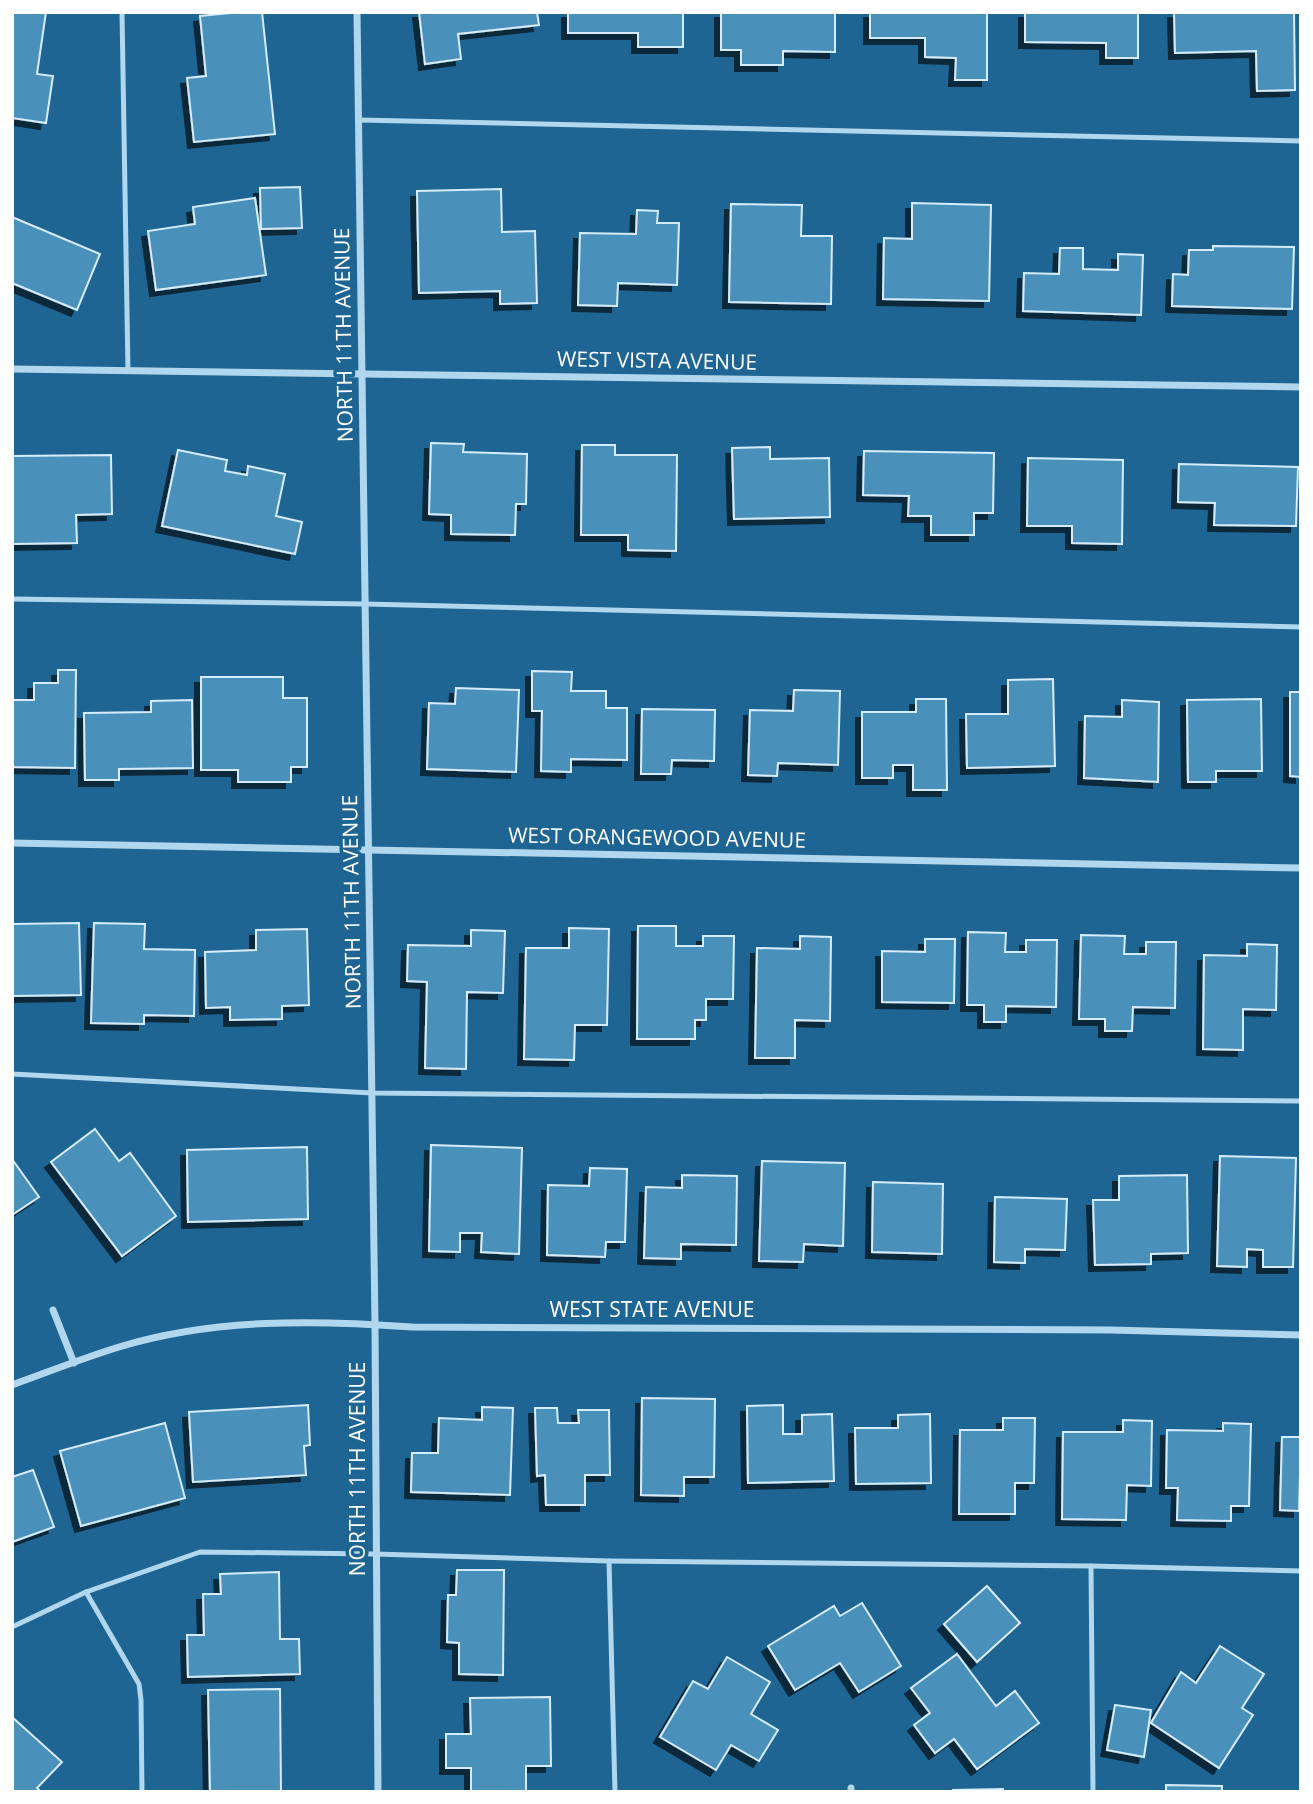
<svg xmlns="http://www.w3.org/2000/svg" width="1313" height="1804" font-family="'Open Sans',sans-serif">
	<defs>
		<filter id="shadow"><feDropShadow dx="-6" dy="6" stdDeviation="0" flood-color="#0009"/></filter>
	</defs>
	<rect width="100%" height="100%" fill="#1e6593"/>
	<g fill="#4a90bb" stroke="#d6ecfa" stroke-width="2" filter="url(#shadow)">
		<polygon points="12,12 46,12 37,74 53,76 46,123 12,118"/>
		<polygon points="240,12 262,12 275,134 194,142 187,78 206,76 200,16"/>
		<polygon points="419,12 537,12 539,25 458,34 461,59 425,64"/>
		<polygon points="568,12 683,12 683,47 638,47 638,33 568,33"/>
		<polygon points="721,12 835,12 835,52 783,51 783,65 741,65 741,50 721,50"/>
		<polygon points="870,12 987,12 987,80 955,80 956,58 925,57 925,38 870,38"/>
		<polygon points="1025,12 1138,12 1138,58 1106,58 1106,43 1025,42"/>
		<polygon points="1174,12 1294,12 1295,90 1257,91 1256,51 1175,53"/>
		<polygon points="300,187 302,228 261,229 260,188"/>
		<polygon points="501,189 502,232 535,231 537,303 500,304 500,291 419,293 417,191"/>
		<polygon points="255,198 266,275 156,290 148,231 195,224 193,207"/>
		<polygon points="912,203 991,205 989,301 883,299 884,238 912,239"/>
		<polygon points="731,204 802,205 801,236 832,236 831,304 729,302"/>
		<polygon points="637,210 658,211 657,223 679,223 677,285 618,283 617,306 578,305 580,233 636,234"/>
		<polygon points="12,217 100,254 77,310 12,283"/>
		<polygon points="1213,246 1294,247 1292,309 1172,306 1173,274 1188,275 1189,250 1213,250"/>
		<polygon points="1060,248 1083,248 1083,269 1118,270 1118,254 1143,255 1141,315 1023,311 1024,273 1059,274"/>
		<polygon points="431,443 464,444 463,452 527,454 526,504 516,504 515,535 451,534 451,515 429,514"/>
		<polygon points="582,445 615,445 615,455 677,455 676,551 628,550 628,535 581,535"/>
		<polygon points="770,447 770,459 829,458 830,517 734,519 732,448"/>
		<polygon points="178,450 227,460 225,471 247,475 248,466 285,474 276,516 302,522 295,554 162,526"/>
		<polygon points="864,451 994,453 993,513 974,513 974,535 931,535 931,516 908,516 909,496 863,495"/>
		<polygon points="111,455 112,514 76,515 77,543 12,544 12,456"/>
		<polygon points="1028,458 1123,460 1122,544 1072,543 1072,526 1027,526"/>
		<polygon points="1179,464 1298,467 1296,526 1214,525 1215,503 1178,502"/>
		<polygon points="58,670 76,670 75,768 12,767 12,700 34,700 34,683 58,683"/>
		<polygon points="532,671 572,672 571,691 606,691 606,708 627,708 627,760 571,759 571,772 541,771 542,711 532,711"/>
		<polygon points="201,677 283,677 283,698 307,698 307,767 291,767 291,782 238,782 238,770 201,770"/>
		<polygon points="1053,679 1055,766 967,768 966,714 1008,714 1008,680"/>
		<polygon points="456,688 519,690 516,772 427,769 429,703 455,704"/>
		<polygon points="794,690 840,691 838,765 778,763 777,776 748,775 750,710 793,711"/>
		<polygon points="1290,692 1301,692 1301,777 1290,776"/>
		<polygon points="916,699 946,699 947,790 913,790 913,765 893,765 893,778 862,778 862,712 916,712"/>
		<polygon points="1261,699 1262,771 1216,771 1216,782 1188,782 1187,700"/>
		<polygon points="192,700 193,768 119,769 119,780 85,780 84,713 151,712 151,701"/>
		<polygon points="1122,700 1159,702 1158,782 1084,778 1085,716 1122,717"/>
		<polygon points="642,709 715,710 714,761 672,760 671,774 641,774"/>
		<polygon points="79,923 81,995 12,996 12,924"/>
		<polygon points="94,923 145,924 144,949 195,950 194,1016 144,1015 144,1024 91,1023"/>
		<polygon points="638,926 676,926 676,946 703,946 703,936 734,936 733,999 706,999 706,1020 695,1020 695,1039 637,1039"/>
		<polygon points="569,928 609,929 607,1025 575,1025 574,1060 524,1059 526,948 569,948"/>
		<polygon points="307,929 309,1005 282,1006 282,1019 230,1020 230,1007 206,1008 205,952 256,950 256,930"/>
		<polygon points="471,930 505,931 503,993 467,992 466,1069 425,1068 427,982 407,981 408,945 471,946"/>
		<polygon points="968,932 1006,933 1005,952 1026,952 1026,940 1057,940 1056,1007 1006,1006 1006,1022 984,1022 984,1005 967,1005"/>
		<polygon points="1081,935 1125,936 1124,954 1146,954 1146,942 1176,942 1175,1008 1133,1007 1132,1031 1105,1031 1105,1019 1079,1019"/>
		<polygon points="800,936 831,937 830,1021 795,1020 795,1058 755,1058 757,948 800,949"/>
		<polygon points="925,939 955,939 954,1003 882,1002 882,951 925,952"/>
		<polygon points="1247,944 1277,945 1276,1010 1243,1009 1243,1050 1203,1049 1204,955 1247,956"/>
		<polygon points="95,1129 119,1161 130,1153 176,1216 122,1256 51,1162"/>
		<polygon points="431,1145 522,1148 519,1254 481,1252 482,1233 460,1233 460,1252 429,1251"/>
		<polygon points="307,1147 308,1219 188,1222 187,1150"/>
		<polygon points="1220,1156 1296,1158 1293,1267 1263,1267 1263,1250 1247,1249 1247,1267 1217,1266"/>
		<polygon points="12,1159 39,1197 12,1215"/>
		<polygon points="762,1161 845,1163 843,1246 804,1244 803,1262 759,1261"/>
		<polygon points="590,1168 627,1169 625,1242 606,1242 605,1257 547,1255 548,1185 589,1186"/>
		<polygon points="682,1175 737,1176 736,1245 681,1244 681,1259 644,1258 646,1187 682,1188"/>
		<polygon points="1187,1175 1188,1253 1151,1254 1151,1264 1095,1265 1093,1200 1119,1200 1119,1176"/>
		<polygon points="873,1182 943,1184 942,1254 872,1252"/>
		<polygon points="995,1197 1067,1199 1065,1250 1025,1249 1025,1263 994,1262"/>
		<polygon points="642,1398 715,1399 714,1477 684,1477 684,1496 641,1495"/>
		<polygon points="308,1405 310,1445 304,1446 306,1475 193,1482 189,1412"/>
		<polygon points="783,1405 783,1434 802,1434 802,1415 832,1414 834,1481 748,1483 747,1406"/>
		<polygon points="482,1407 513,1408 510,1495 411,1492 412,1453 438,1453 439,1418 482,1420"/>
		<polygon points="535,1408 557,1408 558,1423 579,1423 578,1410 609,1410 610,1475 585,1475 585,1505 546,1505 545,1475 537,1476"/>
		<polygon points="930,1414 931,1483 856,1484 855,1428 898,1428 898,1415"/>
		<polygon points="1003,1418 1035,1418 1034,1483 1015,1483 1015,1514 959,1514 960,1430 1003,1430"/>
		<polygon points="1123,1420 1152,1421 1151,1486 1127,1485 1126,1520 1062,1519 1063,1432 1123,1432"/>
		<polygon points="165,1423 185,1498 81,1526 60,1451"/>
		<polygon points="1223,1423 1251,1424 1249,1506 1231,1506 1231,1521 1177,1520 1178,1488 1166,1488 1167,1430 1223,1431"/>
		<polygon points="1282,1437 1301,1437 1299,1511 1280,1510"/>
		<polygon points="33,1470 54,1527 12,1542 12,1477"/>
		<polygon points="457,1570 504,1570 503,1675 459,1674 459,1643 447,1642 448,1595 456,1595"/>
		<polygon points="279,1572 280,1639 299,1639 300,1674 188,1677 187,1635 204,1635 203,1594 221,1594 220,1574"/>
		<polygon points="987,1586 1020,1623 977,1662 944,1624"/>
		<polygon points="862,1603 901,1666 859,1692 840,1663 795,1690 768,1646 834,1606 840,1616"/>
		<polygon points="1220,1646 1264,1674 1242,1708 1253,1715 1219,1768 1151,1723 1181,1672 1196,1683"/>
		<polygon points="957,1654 996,1706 1015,1691 1039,1723 977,1769 954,1739 935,1753 914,1725 930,1713 911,1688"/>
		<polygon points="727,1657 770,1682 751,1714 778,1730 759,1761 731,1745 716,1770 660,1737 693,1681 708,1689"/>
		<polygon points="280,1689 281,1792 210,1792 208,1690"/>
		<polygon points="550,1697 551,1766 526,1766 526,1792 471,1792 471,1768 446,1768 446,1734 471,1734 470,1698"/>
		<polygon points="1115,1705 1151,1710 1144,1757 1107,1750"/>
		<polygon points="12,1717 62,1762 37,1788 41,1792 12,1792"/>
		<polygon points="1166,1785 1222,1786 1222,1792 1166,1792"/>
		<polygon points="1003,1789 1003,1792 953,1792 953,1790"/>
	</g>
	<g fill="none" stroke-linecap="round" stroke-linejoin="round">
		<g stroke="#b0d7ee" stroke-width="5">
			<polyline points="122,12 128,371"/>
			<polyline points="359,120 1301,141"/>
			<polyline points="12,599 365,604 1301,627"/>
			<polyline points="12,1074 372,1093 1301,1101"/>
			<polyline points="609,1561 615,1792"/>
			<polyline points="1091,1566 1093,1792"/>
			<polyline points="86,1592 139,1684 141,1700 142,1792"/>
			<polyline points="12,1627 86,1592 200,1552 375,1554 609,1561 1091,1566 1301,1571"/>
		</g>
		<g stroke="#b0d7ee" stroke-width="7">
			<polyline points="357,12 375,1324 378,1792"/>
			<polyline points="12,369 1301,387"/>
			<polyline points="12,843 1301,868"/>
			<polyline points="53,1310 74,1363"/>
			<path d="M12,1385c36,-13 71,-27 107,-38 94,-29 197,-27 293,-20l699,3 190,5"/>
			<polyline points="851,1788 851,1792"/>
		</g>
	</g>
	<g text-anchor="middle" stroke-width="7" stroke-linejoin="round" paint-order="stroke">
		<g font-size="21" fill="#fff" stroke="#1e6593">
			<text transform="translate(344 335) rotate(-91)" y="7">NORTH 11TH AVENUE</text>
			<text transform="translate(657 361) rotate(1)" y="7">WEST VISTA AVENUE</text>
			<text transform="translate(657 838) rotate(1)" y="7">WEST ORANGEWOOD AVENUE</text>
			<text transform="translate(352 902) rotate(-91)" y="7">NORTH 11TH AVENUE</text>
			<text x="652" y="1317">WEST STATE AVENUE</text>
			<text transform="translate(358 1469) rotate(-90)" y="7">NORTH 11TH AVENUE</text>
		</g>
	</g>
	<rect width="1313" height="1804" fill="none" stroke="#ffffff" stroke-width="28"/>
</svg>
